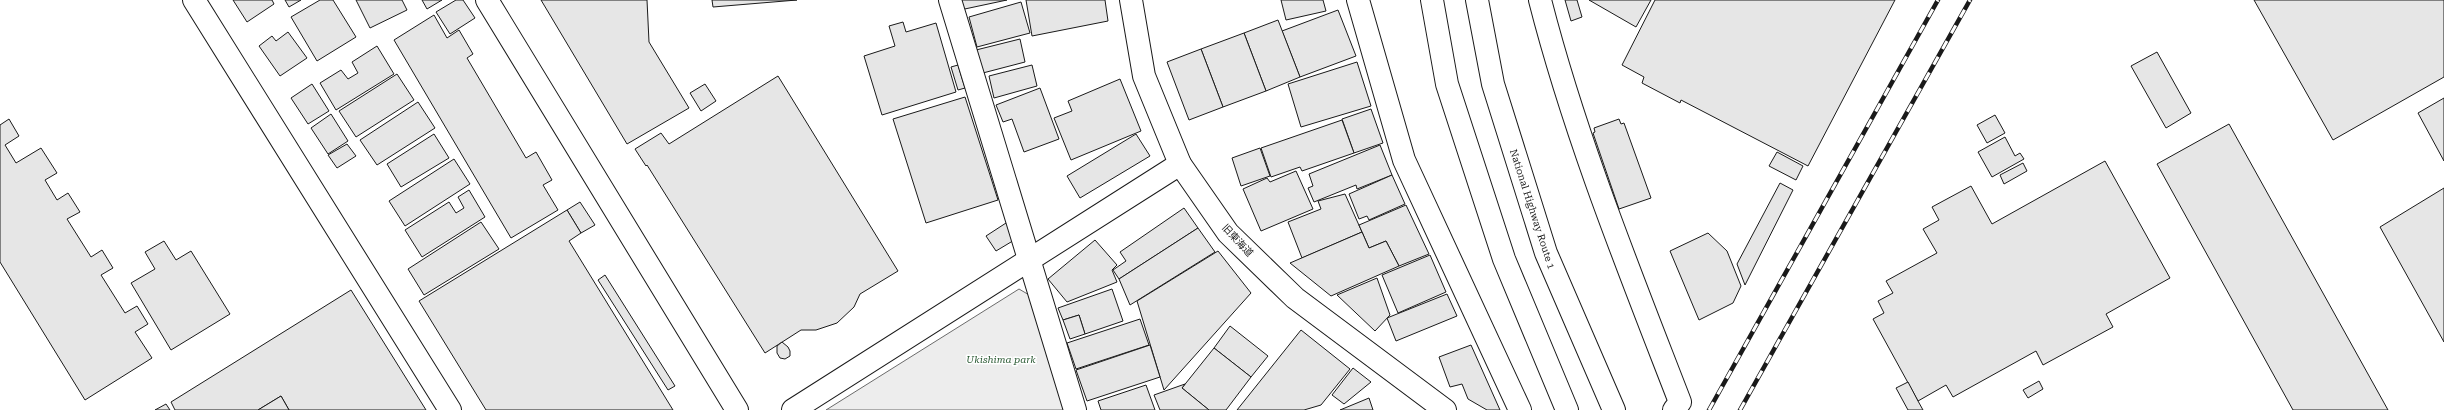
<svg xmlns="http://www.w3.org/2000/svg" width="2444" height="410" font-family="'Roboto Serif','Noto Sans JP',serif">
	<rect width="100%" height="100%" fill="#fff"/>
	<polygon fill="#ededed" stroke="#6a6a6a" points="1019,289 1036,299 1066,410 826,410"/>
	<g fill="#e6e6e6" stroke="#1a1a1a">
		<polygon points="233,0 272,0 274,4 247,22"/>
		<polygon points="285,0 301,0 289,7"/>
		<polygon points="320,0 333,0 356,37 317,61 291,17"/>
		<polygon points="356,0 402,0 407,10 370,28"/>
		<polygon points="422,0 442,0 427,9"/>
		<polygon points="456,0 463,0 475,18 450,34 436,12"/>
		<polygon points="541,0 647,0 649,42 689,108 627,144"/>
		<polygon points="712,0 797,0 713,7"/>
		<polygon points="957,0 1007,0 960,10"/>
		<polygon points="1026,0 1105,0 1108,21 1032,36"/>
		<polygon points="1281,0 1323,0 1326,11 1286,20"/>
		<polygon points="1565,0 1577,0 1582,17 1571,21"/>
		<polygon points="1589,0 1651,0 1636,27"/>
		<polygon points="1655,0 1895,0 1808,166 1681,100 1680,103 1642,83 1644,77 1622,65"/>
		<polygon points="2254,0 2444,0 2444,77 2333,140"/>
		<polygon points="1021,2 1030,33 977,47 969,17"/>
		<polygon points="1338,10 1356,56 1300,77 1282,31"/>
		<polygon points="434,15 447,38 459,30 473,54 467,58 526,158 536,152 552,180 543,185 558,210 511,238 394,40"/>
		<polygon points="1278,20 1300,77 1266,91 1244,33"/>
		<polygon points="903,22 906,32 936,23 956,92 882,115 864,56 895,46 889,26"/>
		<polygon points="288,32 307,58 280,76 259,46 272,36 276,41"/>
		<polygon points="1244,33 1266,91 1223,107 1201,49"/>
		<polygon points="1020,39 1025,62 979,74 972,51"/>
		<polygon points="377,46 394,74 336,110 320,83 341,70 348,79 358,73 352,62"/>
		<polygon points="1201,49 1223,107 1189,120 1167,62"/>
		<polygon points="2157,52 2191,113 2166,128 2131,66"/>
		<polygon points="1357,62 1371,106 1301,127 1288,84"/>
		<polygon points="958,65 965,88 958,90 951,67"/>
		<polygon points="1032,65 1037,86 994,98 989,76"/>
		<polygon points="397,74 414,100 356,137 339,111"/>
		<polygon points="778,76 898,271 860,294 854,307 837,323 816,330 801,330 765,353 647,165 646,166 635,149 661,133 669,144"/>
		<polygon points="1120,79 1141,131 1071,160 1054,118 1072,111 1068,101"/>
		<polygon points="312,84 329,111 308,124 291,98"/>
		<polygon points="705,84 716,101 701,111 690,93"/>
		<polygon points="1040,88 1059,139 1024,152 1012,119 1003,122 996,105"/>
		<polygon points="965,97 998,200 926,223 893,119"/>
		<polygon points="2444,98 2444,161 2418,113"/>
		<polygon points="418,102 435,128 377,165 360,140"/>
		<polygon points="1371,109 1383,143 1354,153 1342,119"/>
		<polygon points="331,114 348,141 328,154 311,128"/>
		<polygon points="1995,115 2005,133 1987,143 1977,125"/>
		<polygon points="9,119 19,136 5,145 16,163 41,148 57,173 45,180 57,200 68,193 80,212 67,219 91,257 102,250 113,268 101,275 125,313 137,306 148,324 135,332 152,358 85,400 0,262 0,125"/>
		<polygon points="1619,119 1621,124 1624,123 1651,198 1619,209 1593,133 1595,132 1594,128"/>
		<polygon points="1342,120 1354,153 1302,171 1300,167 1271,177 1261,148"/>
		<polygon points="2229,124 2388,410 2293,410 2157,164"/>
		<polygon points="434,134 449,158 401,187 387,164"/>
		<polygon points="1136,134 1150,156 1080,198 1067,176"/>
		<polygon points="2005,137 2015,156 2020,153 2024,159 1992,177 1978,152"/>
		<polygon points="347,144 356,156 337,168 328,155"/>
		<polygon points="1380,145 1392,175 1357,189 1356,185 1314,202 1308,188 1313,186 1309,174"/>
		<polygon points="1260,148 1270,176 1241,186 1232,158"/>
		<polygon points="1777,152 1803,166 1796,180 1769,166"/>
		<polygon points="454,159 470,184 405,226 389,201"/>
		<polygon points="2105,161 2170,278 2106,314 2113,327 2043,365 2036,351 1953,397 1946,385 1918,401 1873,319 1884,313 1878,301 1893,293 1886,281 1937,253 1923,229 1939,220 1932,207 1971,186 1992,224"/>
		<polygon points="2023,163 2027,171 2004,184 2000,175"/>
		<polygon points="1296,171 1313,209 1261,231 1243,189 1267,178 1270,182"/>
		<polygon points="1392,175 1405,204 1369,220 1367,216 1359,219 1349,194"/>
		<polygon points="1780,183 1793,190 1745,285 1737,264"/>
		<polygon points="2444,188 2444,342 2380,227"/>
		<polygon points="469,190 485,217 422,257 405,230 449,202 456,213 464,208 458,197"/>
		<polygon points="1345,194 1362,232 1302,258 1288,222 1321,209 1318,201"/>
		<polygon points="580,202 595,225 581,233 567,210"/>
		<polygon points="1406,205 1429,254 1399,266 1386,241 1369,248 1359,225"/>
		<polygon points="1184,208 1198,228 1119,279 1113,270 1126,261 1120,252"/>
		<polygon points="567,210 581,233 569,241 673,410 486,410 419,301"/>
		<polygon points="481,222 499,249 424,295 408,269"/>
		<polygon points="1006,223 1016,239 996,251 986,236"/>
		<polygon points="1198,228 1215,252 1130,305 1119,279"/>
		<polygon points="1362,232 1369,248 1386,241 1399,266 1331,296 1290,263"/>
		<polygon points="1708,233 1727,251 1741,286 1733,303 1699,320 1670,251"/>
		<polygon points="1095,240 1117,265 1112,270 1117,282 1067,302 1048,279"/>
		<polygon points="164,241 176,260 191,251 230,314 171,350 131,283 155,269 145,252"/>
		<polygon points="1218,251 1251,293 1164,390 1137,301"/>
		<polygon points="1430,255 1446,292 1398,313 1382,275"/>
		<polygon points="605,275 675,386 668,390 598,280"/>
		<polygon points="1377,278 1390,315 1375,331 1337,295"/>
		<polygon points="1112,289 1123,321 1085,334 1079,315 1063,320 1058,308"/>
		<polygon points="351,290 426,410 289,410 281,396 258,410 175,410 171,402"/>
		<polygon points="1447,294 1457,316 1396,341 1387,318"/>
		<polygon points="1079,315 1085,334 1070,339 1063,320"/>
		<polygon points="1140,319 1149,345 1076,369 1067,343"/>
		<polygon points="1230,326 1268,356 1251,377 1214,348"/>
		<polygon points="1301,330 1350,369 1321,405 1304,410 1237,410"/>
		<polygon points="782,342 788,347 790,351 790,356 785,359 780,358 777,353 777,346"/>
		<polygon points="1150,345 1160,377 1087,401 1076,370"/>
		<polygon points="1471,345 1500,410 1487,410 1468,399 1462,384 1450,387 1439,357"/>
		<polygon points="1214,348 1251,377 1226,410 1209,410 1182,388"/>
		<polygon points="1353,368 1371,382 1344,404 1332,395"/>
		<polygon points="2039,381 2043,389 2028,398 2023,390"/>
		<polygon points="1908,382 1918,401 1923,410 1908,410 1896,388"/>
		<polygon points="1185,384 1182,388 1209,410 1160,410 1154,395"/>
		<polygon points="1146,385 1155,410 1101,410 1098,401"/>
		<polygon points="281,396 289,410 258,410"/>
		<polygon points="1369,398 1373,410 1340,410"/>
		<polygon points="166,404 170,410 155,410"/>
	</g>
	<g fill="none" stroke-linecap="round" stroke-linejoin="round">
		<g stroke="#1a1a1a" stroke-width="24">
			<g id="minor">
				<polyline points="194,0 450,410"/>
				<polyline points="487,0 737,410"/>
				<polyline points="950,0 1075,410"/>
				<polyline points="1131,0 1144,76 1180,164 1228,233 1295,298 1445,410"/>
				<polyline points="1358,0 1404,160 1520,410"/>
				<path d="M1540,0c35,137 89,270 140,402l-6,8"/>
				<polyline points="793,410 1180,164"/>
			</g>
		</g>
		<g stroke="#1a1a1a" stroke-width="24">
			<g id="trunk">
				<polyline points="1432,0 1447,84 1504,259 1567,410"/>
				<polyline points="1477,0 1493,84 1546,253 1614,410"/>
			</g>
		</g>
		<use href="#minor" stroke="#fff" stroke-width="22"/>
		<use href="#trunk" stroke="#fff" stroke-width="22"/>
		<g stroke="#1a1a1a" stroke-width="4.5">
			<g id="rail">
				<polyline points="1709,410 1938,0"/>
				<polyline points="1740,410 1970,0"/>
			</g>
		</g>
		<use href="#rail" stroke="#fff" stroke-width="3" stroke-dasharray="9" stroke-linecap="butt"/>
	</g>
	<g text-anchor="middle" stroke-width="3" stroke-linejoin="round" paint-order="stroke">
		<g font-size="10" fill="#1a1a1a" stroke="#fff">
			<text transform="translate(1533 209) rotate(72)" y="4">National Highway Route 1</text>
			<text transform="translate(1238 240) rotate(47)" y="4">旧東海道</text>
		</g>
		<g font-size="10" font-style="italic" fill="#2b5a34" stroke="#fff">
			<text x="1001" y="363">Ukishima park</text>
		</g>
	</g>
</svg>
